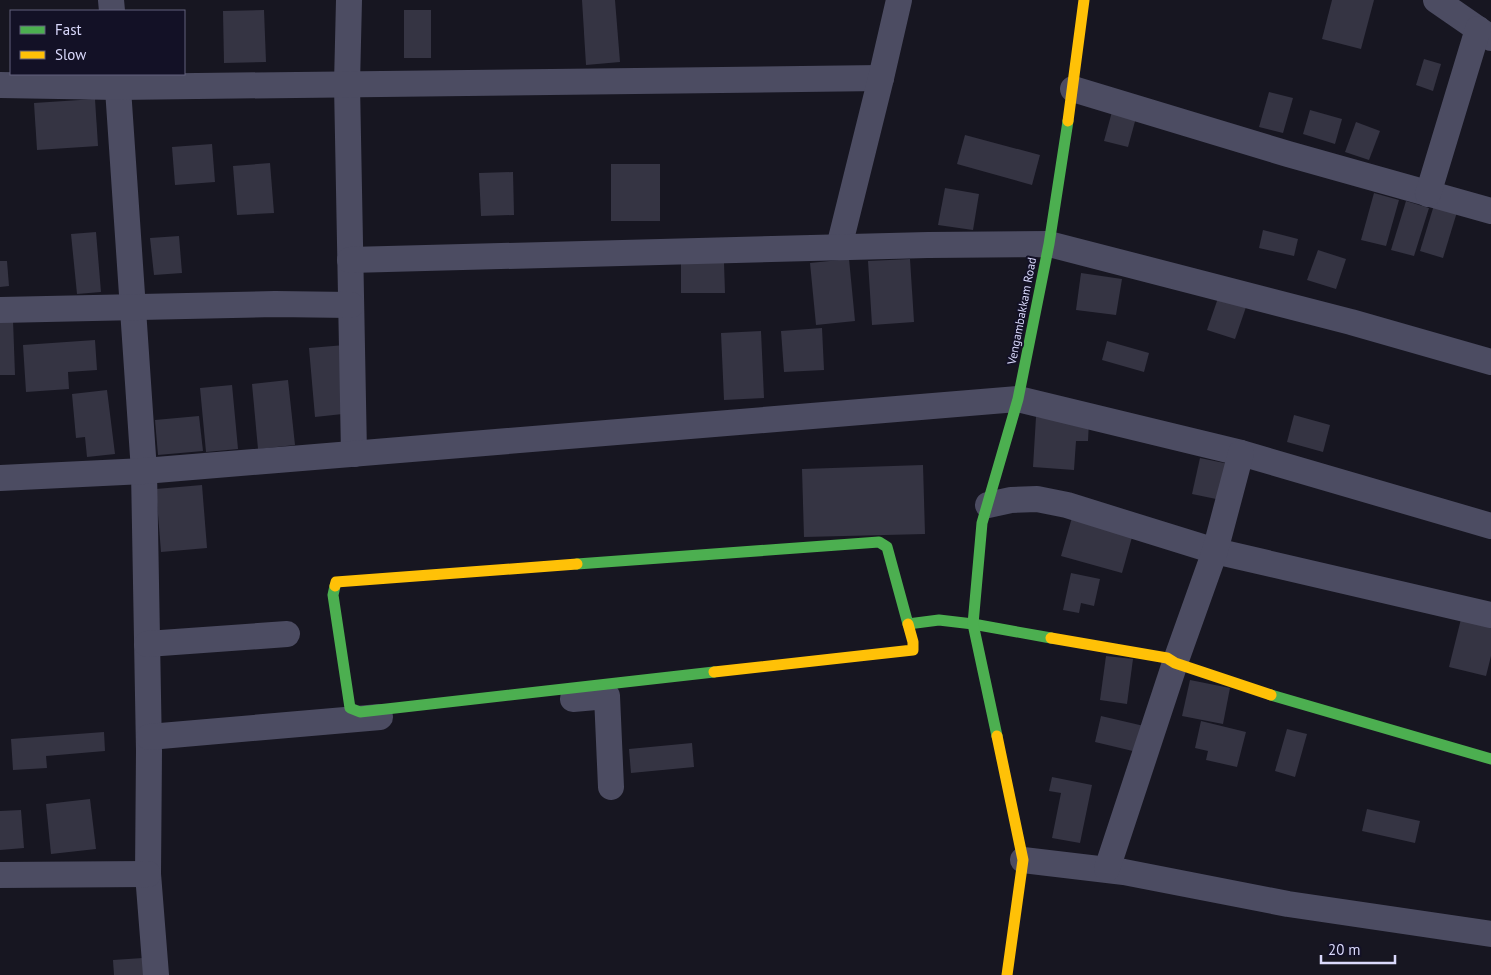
<svg xmlns="http://www.w3.org/2000/svg" width="1491" height="975" font-family="'PT Sans',sans-serif">
	<rect width="100%" height="100%" fill="#171621"/>
	<g fill="#353443">
		<polygon points="582,0 615,0 620,62 586,65"/>
		<polygon points="1332,0 1374,0 1361,49 1322,39"/>
		<polygon points="264,10 266,62 224,63 223,11"/>
		<rect x="404" y="10" width="27" height="48"/>
		<polygon points="1424,59 1441,64 1433,91 1416,85"/>
		<polygon points="1269,92 1293,98 1283,133 1259,127"/>
		<polygon points="95,99 98,146 37,150 34,103"/>
		<polygon points="1113,108 1137,114 1128,147 1104,141"/>
		<polygon points="1310,110 1342,119 1335,144 1303,134"/>
		<polygon points="1356,122 1380,131 1369,160 1345,152"/>
		<polygon points="965,135 1040,155 1032,185 957,164"/>
		<polygon points="212,144 215,182 175,185 172,147"/>
		<polygon points="270,163 274,213 237,215 233,166"/>
		<rect x="611" y="164" width="49" height="57"/>
		<polygon points="513,172 514,215 481,216 479,173"/>
		<polygon points="945,188 979,194 973,230 938,225"/>
		<polygon points="1374,193 1399,200 1386,246 1361,240"/>
		<polygon points="1406,201 1429,208 1414,256 1391,250"/>
		<polygon points="1434,205 1457,212 1443,258 1420,251"/>
		<polygon points="1263,230 1298,239 1294,256 1259,248"/>
		<polygon points="96,232 101,292 77,294 71,234"/>
		<polygon points="179,236 182,273 154,275 150,238"/>
		<polygon points="1318,250 1346,259 1336,289 1307,280"/>
		<polygon points="849,259 855,321 816,325 810,263"/>
		<polygon points="910,259 914,322 872,325 868,261"/>
		<polygon points="0,261 7,261 9,286 0,287"/>
		<polygon points="681,263 724,263 725,293 681,293"/>
		<polygon points="1081,273 1122,279 1116,315 1076,310"/>
		<polygon points="1218,298 1246,307 1235,339 1207,330"/>
		<polygon points="0,320 13,320 15,375 0,375"/>
		<polygon points="822,328 824,370 784,372 781,331"/>
		<polygon points="761,331 764,398 724,400 721,333"/>
		<polygon points="95,340 97,370 68,372 69,389 26,392 23,345"/>
		<polygon points="1107,341 1149,353 1144,372 1102,360"/>
		<polygon points="345,345 352,413 315,417 309,348"/>
		<polygon points="288,380 295,445 258,449 252,384"/>
		<polygon points="232,385 238,449 206,452 200,388"/>
		<polygon points="107,390 115,454 87,457 85,437 76,438 72,394"/>
		<polygon points="1294,415 1330,425 1323,452 1287,442"/>
		<polygon points="199,416 203,451 158,455 155,420"/>
		<polygon points="1036,417 1089,420 1088,441 1076,441 1074,470 1033,467"/>
		<polygon points="1200,458 1229,464 1221,500 1192,494"/>
		<polygon points="923,465 925,534 804,537 802,469"/>
		<polygon points="202,485 207,548 161,552 156,489"/>
		<polygon points="1073,514 1134,530 1122,573 1061,556"/>
		<polygon points="1071,573 1100,579 1094,606 1081,603 1079,613 1063,610"/>
		<polygon points="1462,615 1491,623 1491,656 1486,676 1449,667"/>
		<polygon points="1106,656 1133,659 1127,704 1100,700"/>
		<polygon points="1190,680 1230,688 1223,724 1182,716"/>
		<polygon points="1101,716 1144,726 1137,752 1095,742"/>
		<polygon points="1201,721 1246,732 1237,767 1206,760 1208,751 1195,748"/>
		<polygon points="1287,729 1307,734 1295,777 1275,771"/>
		<polygon points="104,732 105,751 46,756 47,768 13,770 11,739"/>
		<polygon points="692,743 694,767 631,773 629,749"/>
		<polygon points="1052,777 1092,785 1080,843 1052,838 1061,793 1049,791"/>
		<polygon points="90,799 96,849 51,854 46,804"/>
		<polygon points="1367,809 1420,821 1415,843 1362,831"/>
		<polygon points="21,810 24,848 0,850 0,811"/>
		<polygon points="143,958 144,975 114,975 113,960"/>
	</g>
	<g fill="none" stroke-linecap="round" stroke-linejoin="round">
		<g stroke="#4c4c62" stroke-width="26">
			<polyline points="111,0 112,11"/>
			<polyline points="349,0 347,84 354,454"/>
			<polyline points="1436,0 1491,38"/>
			<polyline points="117,74 144,471 149,751 148,874 156,975"/>
			<polyline points="0,85 118,87 881,78"/>
			<polyline points="1073,89 1288,154 1491,211"/>
			<polyline points="1428,194 1478,29"/>
			<polyline points="839,247 881,78 899,0"/>
			<polyline points="350,260 928,245 1049,244 1351,322 1491,362"/>
			<polyline points="0,310 275,304 351,305"/>
			<polyline points="0,478 144,471 1018,399 1241,453 1491,526"/>
			<polyline points="988,505 1011,500 1037,499 1067,505 1215,551 1491,615"/>
			<polyline points="147,644 287,634"/>
			<polyline points="573,699 607,696 611,787"/>
			<polyline points="149,737 380,717"/>
			<polyline points="1023,860 1124,872 1288,904 1491,934"/>
			<polyline points="1107,869 1175,663 1215,551 1241,453"/>
			<polyline points="0,875 148,874"/>
		</g>
		<g stroke="#4caf50" stroke-width="11">
			<polyline points="577,564 879,542 887,547 908,624 939,620 973,624 1051,638"/>
			<polyline points="335,586 333,595 350,708 360,712 714,672"/>
			<polyline points="1271,695 1491,759"/>
			<polyline points="997,736 973,624 982,523 1018,399 1049,244 1068,121"/>
		</g>
		<g stroke="#ffc107" stroke-width="11">
			<polyline points="1068,121 1084,0"/>
			<polyline points="335,586 336,582 577,564"/>
			<polyline points="1051,638 1167,658 1175,663 1271,695"/>
			<polyline points="714,672 913,650 913,642 908,624"/>
			<polyline points="997,736 1023,860 1007,975"/>
		</g>
	</g>
	<g text-anchor="middle" stroke-width="4" stroke-linejoin="round" paint-order="stroke">
		<g font-size="12" fill="#dad9fc" stroke="#131126">
			<text transform="translate(1022 311) rotate(-79)" y="4">Vengambakkam Road</text>
		</g>
	</g>
	<rect x="10" y="10" width="175" height="65" fill="#131126" stroke="#63617c"/>
	<rect x="20" y="26" width="25" height="8" fill="#4caf50" stroke="#63617c"/>
	<text x="55" y="35" font-size="15" fill="#dad9fc">Fast</text>
	<rect x="20" y="51" width="25" height="8" fill="#ffc107" stroke="#63617c"/>
	<text x="55" y="60" font-size="15" fill="#dad9fc">Slow</text>
	<path d="M1321 955v8h74v-8" fill="none" stroke="#dad9fc" stroke-width="2.5"/>
	<text x="1328" y="955" font-size="15" fill="#dad9fc" stroke="#131126" stroke-width="4" paint-order="stroke">20 m</text>
</svg>
